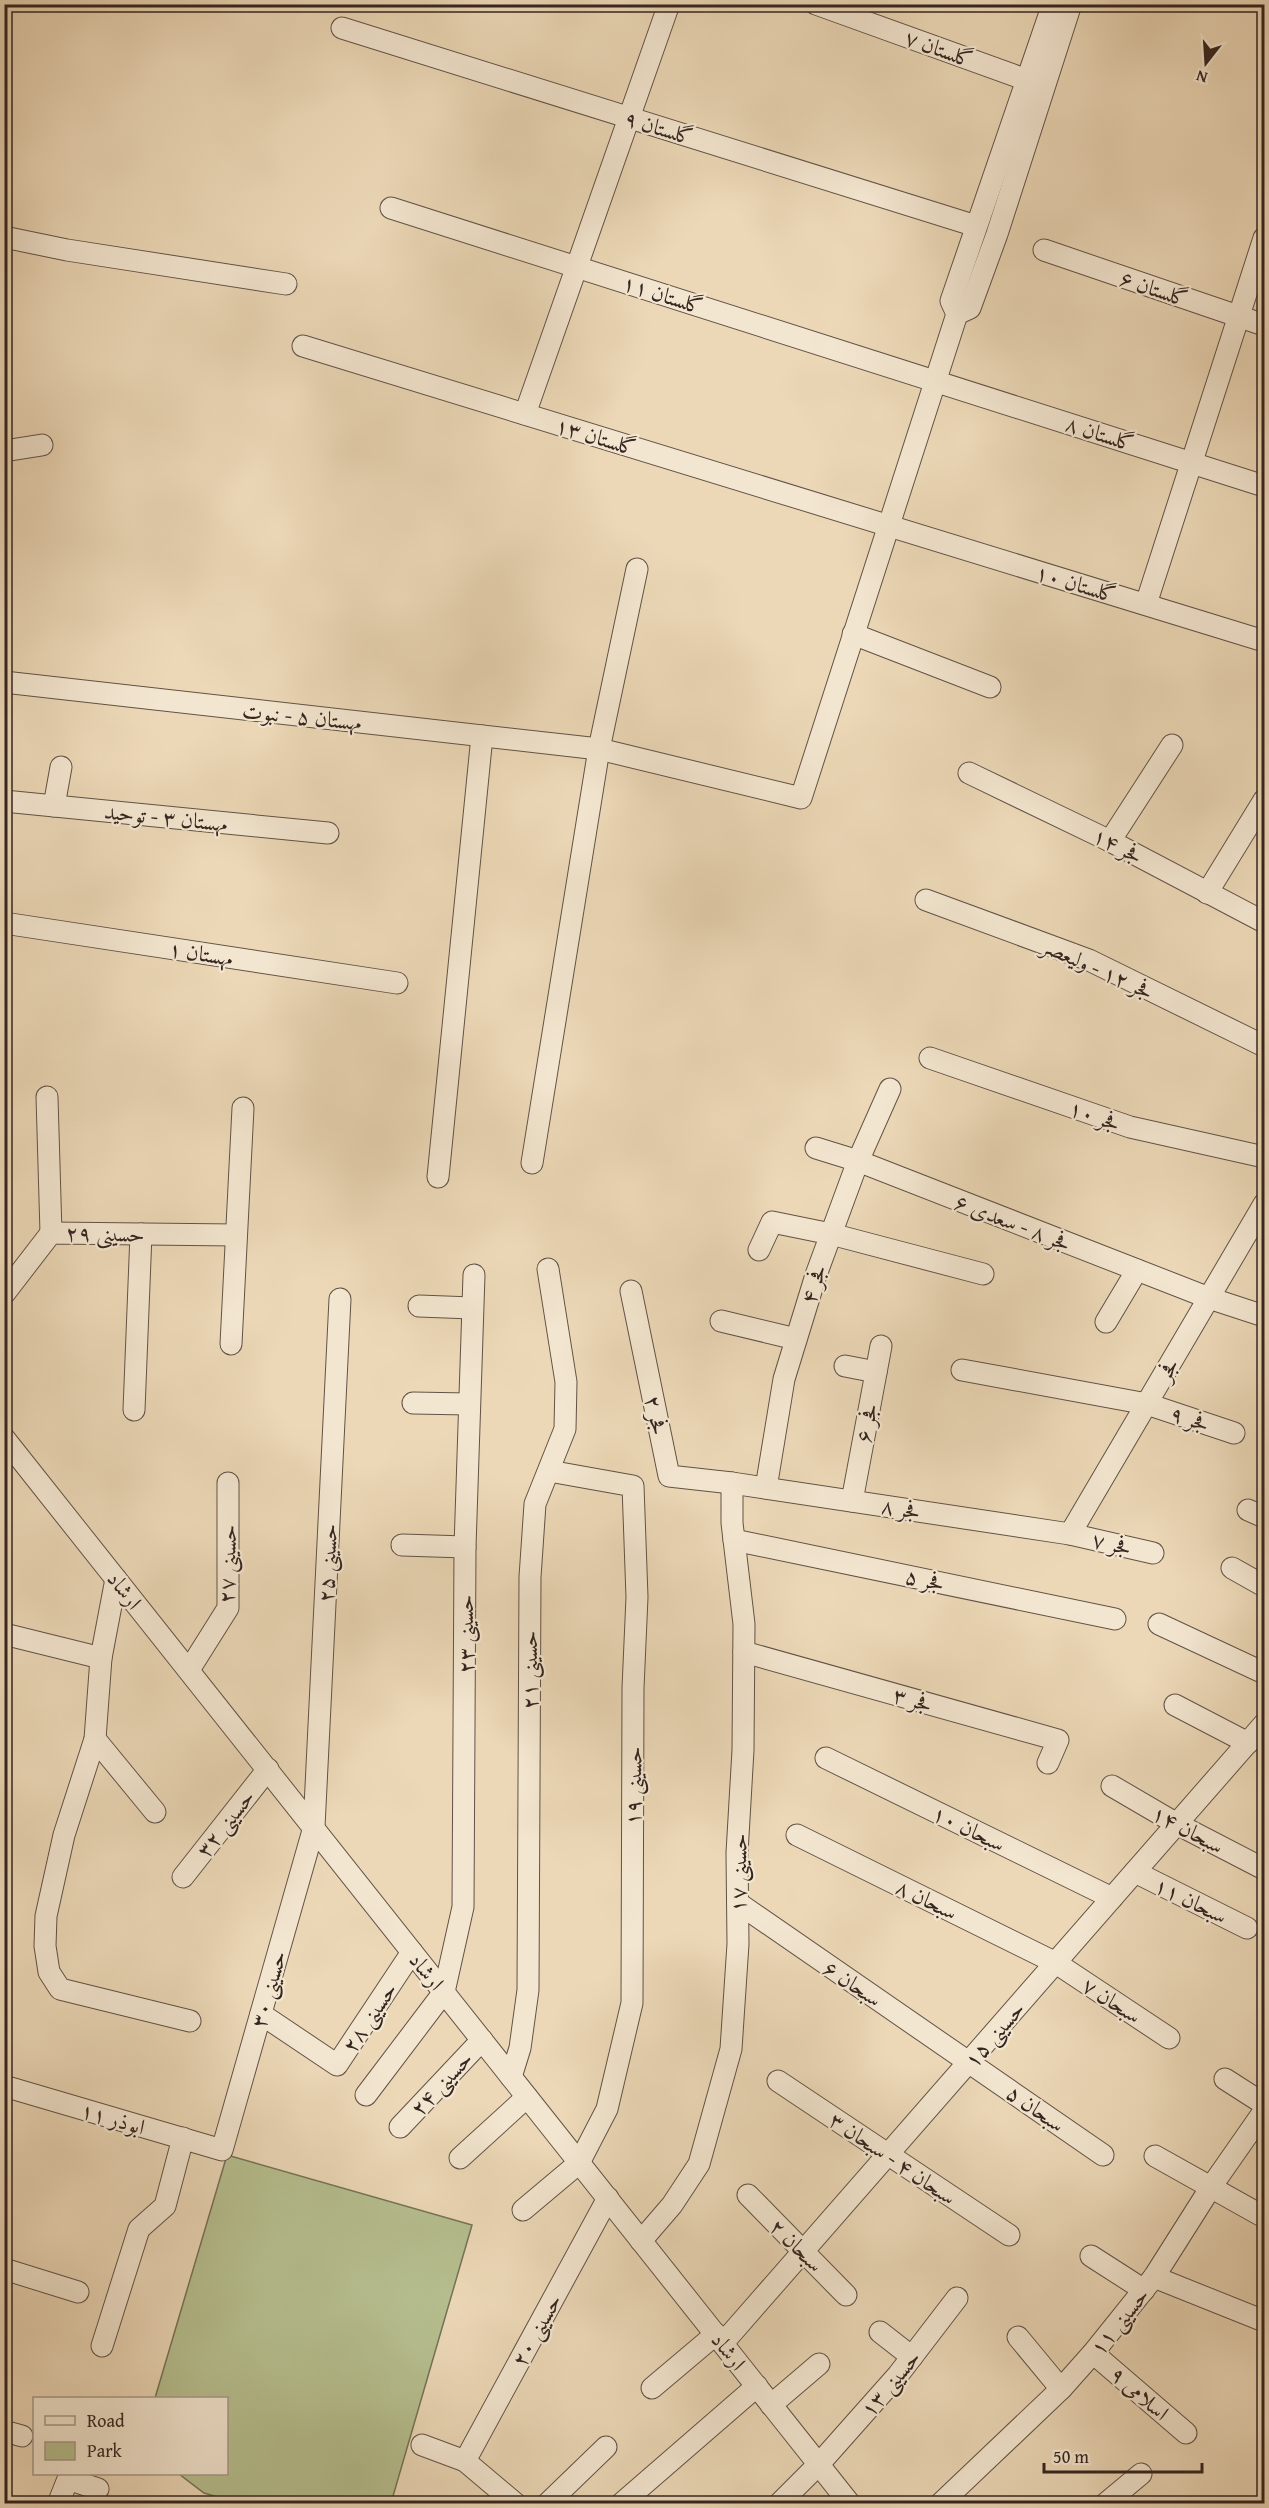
<svg xmlns="http://www.w3.org/2000/svg" width="1269" height="2508" font-family="'Gentium Book Plus',Amiri,serif">
	<rect width="100%" height="100%" fill="#ecd8b7"/>
	<filter id="stains"><feTurbulence type="fractalNoise" baseFrequency=".00333" numOctaves="4"/><feColorMatrix values="0 0 0 0 .2 0 0 0 0 .09 0 0 0 0 .02 0 0 0 .5 -.17"/></filter>
	<radialGradient id="worn" r=".72"><stop offset=".6" stop-color="#630" stop-opacity="0"/><stop offset="1" stop-color="#630" stop-opacity=".3"/></radialGradient>
	<polygon fill="#b6bf8f" stroke="#757258" stroke-width="1.5" points="227,2155 472,2225 391,2503 238,2503 204,2493 179,2474 226,2474 226,2398 155,2398"/>
	<g fill="none" stroke-linecap="round" stroke-linejoin="round">
		<g stroke="#625246" stroke-width="23">
			<g id="street">
				<polyline points="816,4 1027,80"/>
				<polyline points="342,28 976,226"/>
				<polyline points="391,208 1264,486"/>
				<polyline points="4,237 67,250 286,284"/>
				<polyline points="1044,250 1264,325"/>
				<polyline points="957,314 970,308 997,234 1071,4"/>
				<polyline points="303,346 1264,641"/>
				<polyline points="525,414 669,4"/>
				<polyline points="4,451 42,445"/>
				<polyline points="1146,604 1264,238"/>
				<polyline points="853,634 990,687"/>
				<polyline points="4,682 599,749 801,798 957,314 951,301 1053,4"/>
				<polyline points="969,773 1110,841 1264,922"/>
				<polyline points="4,801 328,833"/>
				<polyline points="54,806 61,767"/>
				<polyline points="1110,841 1172,745"/>
				<polyline points="1207,893 1264,800"/>
				<polyline points="926,900 1089,960 1264,1046"/>
				<polyline points="4,923 397,983"/>
				<polyline points="930,1058 1130,1127 1264,1157"/>
				<polyline points="47,1097 51,1233"/>
				<polyline points="816,1148 858,1161 1209,1298 1264,1316"/>
				<polyline points="532,1163 599,749 637,569"/>
				<polyline points="438,1177 482,736"/>
				<polyline points="759,1250 772,1222 831,1234 983,1274"/>
				<polyline points="631,1291 669,1476 732,1483 1070,1534 1153,1553"/>
				<polyline points="4,1294 51,1233 236,1235"/>
				<polyline points="419,1306 472,1308"/>
				<polyline points="721,1321 796,1339"/>
				<polyline points="1106,1322 1137,1270"/>
				<polyline points="231,1344 243,1108"/>
				<polyline points="845,1366 876,1372"/>
				<polyline points="962,1370 1147,1404 1234,1433"/>
				<polyline points="413,1403 468,1404"/>
				<polyline points="134,1410 141,1234"/>
				<polyline points="4,1438 850,2504"/>
				<polyline points="766,1488 784,1379 816,1275 858,1161 890,1089"/>
				<polyline points="852,1501 881,1346"/>
				<polyline points="1248,1510 1264,1517"/>
				<polyline points="1070,1534 1264,1204"/>
				<polyline points="734,1540 1115,1619"/>
				<polyline points="402,1545 465,1547"/>
				<polyline points="1232,1568 1264,1586"/>
				<polyline points="116,1579 101,1658 95,1739 64,1835 46,1916 45,1946 49,1972 60,1989 190,2021"/>
				<polyline points="1159,1624 1264,1673"/>
				<polyline points="4,1634 101,1658"/>
				<polyline points="744,1652 1058,1740 1048,1763"/>
				<polyline points="189,1670 228,1608 228,1483"/>
				<polyline points="1175,1705 1248,1743"/>
				<polyline points="95,1739 155,1812"/>
				<polyline points="826,1758 1112,1898"/>
				<polyline points="1112,1786 1177,1824 1264,1869"/>
				<polyline points="797,1835 1056,1963 1169,2038"/>
				<polyline points="1135,1872 1247,1928"/>
				<polyline points="183,1877 268,1769"/>
				<polyline points="738,1903 1103,2155"/>
				<polyline points="261,2014 337,2065 412,1952"/>
				<polyline points="511,2077 520,2048 528,1990 530,1577 535,1504 565,1429 566,1382 548,1269"/>
				<polyline points="1225,2079 1264,2104"/>
				<polyline points="778,2081 1009,2235"/>
				<polyline points="4,2086 222,2150 314,1827 340,1299"/>
				<polyline points="366,2095 444,1992 463,1907 465,1547 474,1275"/>
				<polyline points="400,2127 482,2040"/>
				<polyline points="1155,2156 1264,2217"/>
				<polyline points="460,2158 527,2097"/>
				<polyline points="748,2195 846,2295"/>
				<polyline points="523,2210 579,2163 607,2109 632,2003 633,1688 637,1597 633,1486 549,1471"/>
				<polyline points="641,2241 672,2205 699,2164 731,2049 738,1944 737,1853 743,1750 744,1624 732,1523 732,1483"/>
				<polyline points="1091,2256 1144,2290"/>
				<polyline points="4,2269 78,2292"/>
				<polyline points="1154,2277 1264,2321"/>
				<polyline points="880,2332 912,2357"/>
				<polyline points="1018,2337 1061,2389"/>
				<polyline points="723,2343 1264,1724"/>
				<polyline points="102,2346 139,2229 165,2206 183,2138"/>
				<polyline points="1093,2353 1186,2433"/>
				<polyline points="652,2388 716,2334"/>
				<polyline points="771,2405 819,2364"/>
				<polyline points="4,2431 22,2436"/>
				<polyline points="422,2445 465,2461 516,2504"/>
				<polyline points="465,2461 608,2198"/>
				<polyline points="58,2504 68,2479 98,2489"/>
				<polyline points="547,2504 606,2447"/>
				<polyline points="621,2504 757,2386"/>
				<polyline points="779,2504 819,2464 898,2375 957,2298"/>
				<polyline points="940,2504 1061,2389 1093,2353 1154,2277 1211,2187 1264,2111"/>
				<polyline points="1105,2504 1141,2474"/>
			</g>
		</g>
		<use href="#street" stroke="#f3e6d0" stroke-width="21"/>
	</g>
	<g text-anchor="middle" stroke-width="4.5" stroke-linejoin="round" paint-order="stroke">
		<g font-size="22" fill="#342520" stroke="#f3e6d0">
			<text transform="translate(939 48) rotate(20)" y="8">گلستان ۷</text>
			<text transform="translate(659 127) rotate(17)" y="8">گلستان ۹</text>
			<text transform="translate(1154 288) rotate(19)" y="8">گلستان ۶</text>
			<text transform="translate(663 294) rotate(18)" y="8">گلستان ۱۱</text>
			<text transform="translate(1100 433) rotate(18)" y="8">گلستان ۸</text>
			<text transform="translate(596 436) rotate(17)" y="8">گلستان ۱۳</text>
			<text transform="translate(1076 583) rotate(17)" y="8">گلستان ۱۰</text>
			<text transform="translate(302 716) rotate(6)" y="8">مهستان ۵ - نبوت</text>
			<text transform="translate(166 817) rotate(6)" y="8">مهستان ۳ - توحید</text>
			<text transform="translate(1118 845) rotate(27)" y="8">فجر ۱۴</text>
			<text transform="translate(201 953) rotate(9)" y="8">مهستان ۱</text>
			<text transform="translate(1098 968) rotate(24)" y="8">فجر ۱۲ - ولیعصر</text>
			<text transform="translate(1095 1115) rotate(19)" y="8">فجر ۱۰</text>
			<text transform="translate(1013 1222) rotate(21)" y="8">فجر ۸ - سعدی ۶</text>
			<text transform="translate(105 1233) rotate(1)" y="8">حسینی ۲۹</text>
			<text transform="translate(813 1284) rotate(-72)" y="8">فجر ۴</text>
			<text transform="translate(1167 1369) rotate(-59)" y="8">فجر</text>
			<text transform="translate(657 1415) rotate(78)" y="8">فجر ۲</text>
			<text transform="translate(1190 1418) rotate(18)" y="8">فجر ۹</text>
			<text transform="translate(866 1423) rotate(-79)" y="8">فجر ۶</text>
			<text transform="translate(901 1508) rotate(9)" y="8">فجر ۸</text>
			<text transform="translate(1112 1543) rotate(13)" y="8">فجر ۷</text>
			<text transform="translate(327 1563) rotate(-87)" y="8">حسینی ۲۵</text>
			<text transform="translate(227 1564) rotate(-88)" y="8">حسینی ۲۷</text>
			<text transform="translate(925 1579) rotate(12)" y="8">فجر ۵</text>
			<text transform="translate(125 1590) rotate(52)" y="8">ارشاد</text>
			<text transform="translate(465 1634) rotate(-90)" y="8">حسینی ۲۳</text>
			<text transform="translate(529 1670) rotate(-90)" y="8">حسینی ۲۱</text>
			<text transform="translate(913 1699) rotate(16)" y="8">فجر ۳</text>
			<text transform="translate(633 1786) rotate(-89)" y="8">حسینی ۱۹</text>
			<text transform="translate(225 1823) rotate(-52)" y="8">حسینی ۳۲</text>
			<text transform="translate(969 1828) rotate(26)" y="8">سبحان ۱۰</text>
			<text transform="translate(1188 1829) rotate(28)" y="8">سبحان ۱۴</text>
			<text transform="translate(738 1873) rotate(-89)" y="8">حسینی ۱۷</text>
			<text transform="translate(927 1899) rotate(26)" y="8">سبحان ۸</text>
			<text transform="translate(1191 1900) rotate(26)" y="8">سبحان ۱۱</text>
			<text transform="translate(427 1971) rotate(51)" y="8">ارشاد</text>
			<text transform="translate(853 1983) rotate(34)" y="8">سبحان ۶</text>
			<text transform="translate(268 1989) rotate(-74)" y="8">حسینی ۳۰</text>
			<text transform="translate(1112 2000) rotate(33)" y="8">سبحان ۷</text>
			<text transform="translate(369 2017) rotate(-56)" y="8">حسینی ۲۸</text>
			<text transform="translate(994 2034) rotate(-49)" y="8">حسینی ۱۵</text>
			<text transform="translate(441 2083) rotate(-47)" y="8">حسینی ۲۴</text>
			<text transform="translate(1036 2108) rotate(35)" y="8">سبحان ۵</text>
			<text transform="translate(113 2118) rotate(16)" y="8">ابوذر ۱۱</text>
			<text transform="translate(893 2158) rotate(34)" y="8">سبحان ۴ - سبحان ۳</text>
			<text transform="translate(797 2245) rotate(45)" y="8">سبحان ۲</text>
			<text transform="translate(1119 2321) rotate(-51)" y="8">حسینی ۱۱</text>
			<text transform="translate(536 2330) rotate(-61)" y="8">حسینی ۲۰</text>
			<text transform="translate(729 2351) rotate(52)" y="8">ارشاد</text>
			<text transform="translate(890 2383) rotate(-50)" y="8">حسینی ۱۳</text>
			<text transform="translate(1140 2393) rotate(41)" y="8">اسلامی ۹</text>
		</g>
	</g>
	<rect width="1269" height="2508" fill="none" stroke="#ecd8b7" stroke-width="24"/>
	<rect x="6" y="6" width="1257" height="2496" fill="none" stroke="#342520" stroke-width="3"/>
	<rect x="12" y="12" width="1245" height="2484" fill="none" stroke="#342520" stroke-width="1.5"/>
	<rect x="33" y="2397" width="195" height="78" fill="#f3e6d0" stroke="#a7998a" stroke-width="1.5"/>
	<rect x="45" y="2416" width="30" height="9" fill="#f3e6d0" stroke="#a7998a" stroke-width="1.5"/>
	<text x="87" y="2427" font-size="18" fill="#342520">Road</text>
	<rect x="45" y="2442" width="30" height="18" fill="#b6bf8f" stroke="#a7998a" stroke-width="1.5"/>
	<text x="87" y="2457" font-size="18" fill="#342520">Park</text>
	<g transform="translate(1206 63) rotate(197)" stroke="#f3e6d0" stroke-width="4.5" paint-order="stroke">
	<path d="M0-4.5L10 22L0 15L-10 22Z" fill="#342520"/>
	<text y="-9" font-size="16" font-weight="bold" text-anchor="middle" fill="#342520">N</text>
	</g>
	<path d="M1044 2463v9h158v-9" fill="none" stroke="#342520" stroke-width="3"/>
	<text x="1053" y="2463" font-size="18" fill="#342520" stroke="#f3e6d0" stroke-width="4.5" paint-order="stroke">50 m</text>
	<rect width="100%" height="100%" filter="url(#stains)"/>
	<rect width="100%" height="100%" fill="url(#worn)"/>
</svg>
